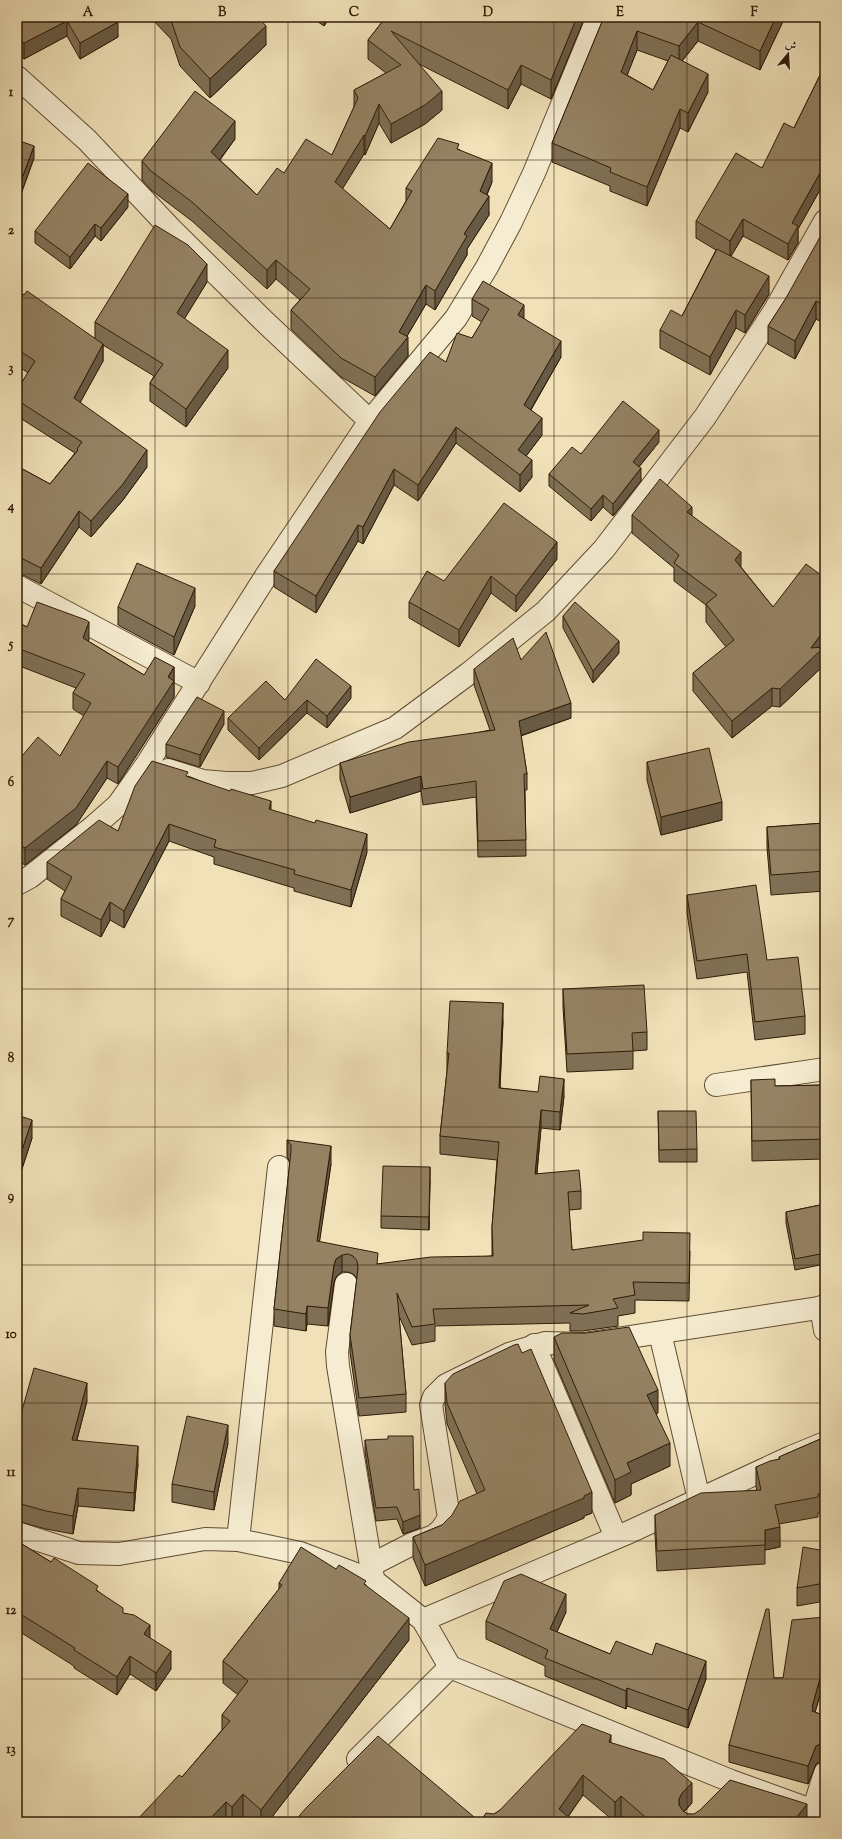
<svg xmlns="http://www.w3.org/2000/svg" width="842" height="1839" font-family="'Sorts Mill Goudy',Amiri,serif">
	<rect width="100%" height="100%" fill="#f0e1b8"/>
	<filter id="stains"><feTurbulence type="fractalNoise" baseFrequency=".005" numOctaves="4"/><feColorMatrix values="0 0 0 0 .2 0 0 0 0 .09 0 0 0 0 .02 0 0 0 .5 -.17"/></filter>
	<radialGradient id="worn" r=".72"><stop offset=".6" stop-color="#630" stop-opacity="0"/><stop offset="1" stop-color="#630" stop-opacity=".3"/></radialGradient>
	<g fill="none" stroke-linecap="round" stroke-linejoin="round">
		<g stroke="#604d33" stroke-width="24">
			<g id="minor">
				<polyline points="17,77 87,140 171,229 265,322 370,421 266,576 147,764 118,805 93,827 30,877 17,884"/>
				<polyline points="370,421 456,318 487,267 511,222 534,173 598,17"/>
				<polyline points="17,586 199,683"/>
				<polyline points="168,770 203,781 226,783 252,783 282,776 395,728 468,674 546,611 604,549 705,417 775,310 825,221"/>
				<polyline points="716,1085 825,1069"/>
				<polyline points="346,1284 337,1352 338,1366 373,1578"/>
				<polyline points="821,1307 825,1330"/>
				<polyline points="660,1333 699,1499"/>
				<polyline points="534,1345 616,1537"/>
				<polyline points="17,1533 79,1553 119,1554 205,1539 238,1540 300,1553 374,1581 423,1620 450,1667"/>
				<polyline points="238,1540 279,1167"/>
				<polyline points="371,1565 412,1544 434,1536 442,1529 449,1518 431,1405 434,1397 446,1385 509,1354 545,1343 584,1344 825,1307"/>
				<polyline points="423,1620 625,1534 791,1457 825,1443"/>
				<polyline points="813,1811 825,1773"/>
			</g>
		</g>
		<g stroke="#604d33" stroke-width="24">
			<polyline id="tertiary" points="358,1759 450,1667 731,1781 825,1815"/>
		</g>
		<use href="#minor" stroke="#f5ecd1" stroke-width="22"/>
		<use href="#tertiary" stroke="#f5ecd1" stroke-width="22"/>
	</g>
	<g fill="#7f7055" stroke="#301c07" fill-rule="evenodd">
		<polygon points="17,17 115,17 118,37 80,59 67,36 24,59 17,53"/>
		<polygon points="150,17 258,17 266,45 210,98 180,66 171,39"/>
		<polygon points="311,17 330,17 324,26"/>
		<polygon points="386,17 585,17 551,99 521,84 508,109 419,64 442,110 425,124 391,143 379,123 365,155 364,154 342,189 390,229 406,201 406,188 459,149 492,182 487,195 489,215 467,249 467,255 435,310 426,304 407,336 408,356 375,396 341,377 291,329 291,310 300,300 276,279 267,289 192,221 151,190 142,180 142,161 235,139 220,160 257,195 284,173 332,155 354,107 354,90 386,73 368,59 368,40"/>
		<path d="M604,17h181l-25,53 -62,-29 -16,20 26,31 -20,40 -8,-4 -33,78 -37,-15v-5l-58,-24v-19zM637,50l31,11 -15,29 -26,-15z"/>
		<polygon points="825,65 825,181 798,229 798,243 788,260 743,236 731,256 769,294 745,333 736,328 710,375 660,348 660,330 682,316 716,250 696,238 696,221 762,168 794,128"/>
		<polygon points="17,140 34,158 21,194 17,192"/>
		<polygon points="128,207 101,241 95,236 70,269 35,243 35,231"/>
		<polygon points="825,239 825,324 816,319 795,359 768,344 768,326"/>
		<polygon points="207,282 184,319 228,368 186,427 150,401 150,383 154,376 103,345 103,361 80,402 147,467 123,500 91,537 79,527 41,584 23,575 17,575 17,466 50,484 75,453 17,416 17,390 28,373 17,365 17,291 95,339 95,322"/>
		<polygon points="472,299 524,319 561,357 531,410 542,435 526,456 532,477 520,492 456,443 418,501 394,485 363,544 358,541 316,613 274,587 274,571 446,362 472,338 482,322 472,316"/>
		<polygon points="659,442 639,467 641,481 613,516 603,507 591,521 549,486 549,474 581,454"/>
		<polygon points="632,515 692,516 741,567 773,607 825,578 825,647 824,648 824,665 780,707 772,706 732,738 693,691 693,673 726,647 706,622 706,605 674,581 674,568 632,533"/>
		<polygon points="557,559 516,612 491,593 459,647 409,618 409,602 444,581"/>
		<polygon points="195,606 174,655 118,625 118,607"/>
		<polygon points="563,616 619,653 593,683 563,628"/>
		<polygon points="17,622 27,627 89,639 88,641 144,675 174,667 174,697 118,784 107,778 76,825 25,865 20,862 17,762 60,756 84,716 73,709 73,693 76,688 17,665"/>
		<polygon points="521,660 571,718 521,736 527,774 527,790 525,790 526,856 478,857 476,797 423,805 421,791 350,813 340,779 340,763 490,730 474,685 474,669"/>
		<polygon points="351,698 327,728 307,713 259,760 228,730 228,718 285,700"/>
		<polygon points="224,724 200,767 166,757 166,744"/>
		<polygon points="647,762 722,820 661,835 647,780"/>
		<polygon points="188,776 271,810 367,852 351,907 294,891 294,888 214,864 214,857 169,841 124,928 110,920 101,937 61,916 61,899 65,891 47,879 47,862 118,831"/>
		<polygon points="825,823 825,891 771,895 767,847 767,827"/>
		<polygon points="687,895 767,960 805,1016 805,1034 755,1040 747,972 697,979 687,913"/>
		<polygon points="563,989 647,1032 647,1050 633,1051 633,1069 567,1072 563,1007"/>
		<polygon points="503,1021 500,1088 564,1096 560,1130 541,1128 537,1173 581,1191 581,1209 569,1210 572,1250 690,1251 689,1301 635,1300 635,1313 618,1316 618,1326 583,1331 570,1331 570,1323 435,1326 435,1341 412,1345 399,1316 406,1394 406,1412 359,1416 350,1352 350,1335 357,1278 353,1274 348,1272 342,1272 336,1277 334,1282 328,1326 307,1324 306,1331 274,1326 274,1309 290,1162 287,1157 287,1140 331,1164 319,1242 378,1264 492,1256 492,1227 497,1160 440,1154 440,1136 447,1071 447,1053"/>
		<polygon points="751,1080 775,1086 825,1085 825,1159 752,1161"/>
		<polygon points="658,1111 697,1149 697,1162 659,1162"/>
		<polygon points="17,1115 32,1138 18,1181 17,1180"/>
		<polygon points="430,1180 429,1230 381,1228 381,1216"/>
		<polygon points="825,1204 825,1264 795,1270 786,1223 786,1212"/>
		<polygon points="824,1325 825,1325 825,1357 824,1345"/>
		<polygon points="554,1337 658,1413 656,1414 670,1466 631,1484 631,1495 615,1503 554,1360"/>
		<polygon points="445,1383 592,1513 584,1516 584,1518 425,1586 413,1558 413,1537 442,1525 477,1494 447,1424 445,1404"/>
		<polygon points="87,1401 77,1440 138,1464 134,1511 78,1506 73,1534 46,1529 17,1521 17,1420 19,1421"/>
		<polygon points="825,1437 825,1512 818,1513 818,1517 779,1524 780,1547 765,1550 765,1564 657,1571 655,1534 655,1515 757,1490 756,1487 756,1467 779,1459 779,1457"/>
		<polygon points="365,1440 414,1490 420,1528 403,1534 397,1519 376,1521 365,1452"/>
		<polygon points="228,1443 214,1510 172,1502 172,1484"/>
		<polygon points="17,1541 98,1591 150,1638 171,1669 156,1691 130,1674 117,1695 74,1668 74,1666 17,1630"/>
		<polygon points="825,1551 825,1601 797,1606 797,1588"/>
		<polygon points="336,1569 366,1585 409,1640 268,1822 249,1822 243,1816 238,1822 135,1822 182,1777 222,1730 222,1715 238,1695 223,1683 223,1661 279,1589 279,1583"/>
		<polygon points="566,1612 557,1632 610,1654 706,1679 688,1728 627,1706 626,1709 545,1676 545,1666 486,1639 486,1621"/>
		<polygon points="825,1617 825,1678 824,1682 815,1712 825,1716 825,1761 823,1761 816,1764 808,1784 729,1762 729,1745 774,1678 783,1678"/>
		<polygon points="611,1743 692,1803 684,1812 688,1814 807,1822 628,1822 621,1816 615,1822 583,1795 568,1817 480,1822 494,1814"/>
	</g>
	<g fill="#685b45" stroke="#301c07">
		<polygon points="324,17 330,17 324,26"/>
		<polygon points="577,17 585,17 551,99 551,80"/>
		<polygon points="776,17 785,17 760,70 760,51"/>
		<polygon points="67,21 67,36 24,59 24,43"/>
		<polygon points="118,22 118,37 80,59 80,43"/>
		<polygon points="698,22 698,41 679,65 679,46"/>
		<polygon points="266,26 266,45 210,98 210,79"/>
		<polygon points="637,31 637,50 621,91 621,72"/>
		<polygon points="521,65 521,84 508,109 508,90"/>
		<polygon points="708,74 708,92 688,132 688,113"/>
		<polygon points="442,91 442,110 425,124 391,143 391,124"/>
		<polygon points="379,104 379,123 365,155 365,136"/>
		<polygon points="680,109 680,128 647,206 647,187"/>
		<polygon points="235,121 235,139 211,171 211,152"/>
		<polygon points="364,135 364,154 335,201 335,182"/>
		<polygon points="34,146 34,158 21,194 21,181"/>
		<polygon points="492,163 492,182 480,210 480,191"/>
		<polygon points="825,164 825,181 798,229 798,243 788,260 788,244 792,223"/>
		<polygon points="128,194 128,207 101,241 101,228"/>
		<polygon points="489,196 489,215 467,249 467,255 435,310 435,291 464,234"/>
		<polygon points="743,219 743,236 730,258 730,241"/>
		<polygon points="95,224 95,236 70,269 70,257"/>
		<polygon points="276,260 276,279 267,289 267,270"/>
		<polygon points="207,264 207,282 177,331 177,313"/>
		<polygon points="769,276 769,294 745,333 745,315"/>
		<polygon points="426,285 426,304 403,343 408,337 408,356 375,396 375,377 399,332"/>
		<polygon points="816,301 816,319 795,359 795,341"/>
		<polygon points="524,305 524,321 518,315"/>
		<polygon points="736,310 736,328 710,375 710,357"/>
		<polygon points="561,341 561,357 524,421 524,405"/>
		<polygon points="103,344 103,361 74,414 74,398"/>
		<polygon points="228,350 228,368 186,427 186,409"/>
		<polygon points="542,418 542,435 518,467 518,450"/>
		<polygon points="456,427 456,443 418,501 418,485"/>
		<polygon points="659,430 659,442 633,474 633,462"/>
		<polygon points="147,450 147,467 123,500 91,537 91,521"/>
		<polygon points="532,460 532,477 520,492 520,475"/>
		<polygon points="641,468 641,481 613,516 613,504"/>
		<polygon points="394,469 394,485 363,544 363,527"/>
		<polygon points="603,495 603,507 591,521 591,509"/>
		<polygon points="692,507 692,525 687,512"/>
		<polygon points="79,511 79,527 41,584 41,568"/>
		<polygon points="358,525 358,541 316,613 316,596"/>
		<polygon points="557,542 557,559 516,612 516,596"/>
		<polygon points="741,552 741,570 735,560"/>
		<polygon points="491,576 491,593 459,647 459,630"/>
		<polygon points="195,588 195,606 174,655 174,637"/>
		<polygon points="89,622 89,639 83,655 83,638"/>
		<polygon points="825,629 824,665 780,707 780,689"/>
		<polygon points="619,641 619,653 593,683 593,671"/>
		<polygon points="174,667 174,697 118,784 118,767"/>
		<polygon points="351,686 351,698 327,728 327,716"/>
		<polygon points="772,688 772,706 732,738 732,721"/>
		<polygon points="307,700 307,713 259,760 259,748"/>
		<polygon points="571,703 571,718 519,736 519,721"/>
		<polygon points="224,711 224,724 200,767 200,755"/>
		<polygon points="107,761 107,778 76,825 25,865 25,848"/>
		<polygon points="421,776 421,791 350,813 350,797"/>
		<polygon points="271,801 271,819 269,809"/>
		<polygon points="722,802 722,820 661,835 661,817"/>
		<polygon points="169,824 169,841 124,928 124,911"/>
		<polygon points="367,834 367,852 351,907 351,890"/>
		<polygon points="20,845 20,862 17,866 17,849"/>
		<polygon points="110,902 110,920 101,937 101,920"/>
		<polygon points="503,1003 503,1021 499,1106 499,1088"/>
		<polygon points="564,1079 564,1096 560,1130 560,1112"/>
		<polygon points="541,1110 541,1128 535,1191 535,1174"/>
		<polygon points="32,1120 32,1138 18,1181 18,1162"/>
		<polygon points="331,1146 331,1164 317,1259 317,1241"/>
		<polygon points="430,1167 430,1180 429,1230 429,1217"/>
		<polygon points="342,1255 342,1272 336,1277 334,1282 328,1326 328,1308 334,1265 336,1259"/>
		<polygon points="307,1306 307,1324 306,1331 306,1314"/>
		<polygon points="87,1383 87,1401 72,1458 72,1440"/>
		<polygon points="658,1390 658,1413 647,1418 647,1395"/>
		<polygon points="228,1425 228,1443 214,1510 214,1492"/>
		<polygon points="670,1443 670,1466 631,1484 631,1495 615,1503 615,1480 627,1463"/>
		<polygon points="138,1446 138,1464 134,1511 134,1493"/>
		<polygon points="78,1488 78,1506 73,1534 73,1516"/>
		<polygon points="592,1492 592,1513 584,1516 584,1518 425,1586 425,1565"/>
		<polygon points="420,1515 420,1528 403,1534 403,1522"/>
		<polygon points="780,1527 780,1547 765,1550 765,1530"/>
		<polygon points="566,1594 566,1612 550,1647 550,1629"/>
		<polygon points="409,1618 409,1640 268,1822 261,1822 261,1810"/>
		<polygon points="150,1625 150,1643 144,1634"/>
		<polygon points="171,1651 171,1669 156,1691 156,1673"/>
		<polygon points="130,1656 130,1674 117,1695 117,1677"/>
		<polygon points="825,1660 824,1682 813,1719 812,1707"/>
		<polygon points="706,1661 706,1679 688,1728 688,1710"/>
		<polygon points="627,1688 627,1706 626,1709 626,1691"/>
		<polygon points="611,1735 611,1755 609,1742"/>
		<polygon points="823,1743 823,1761 816,1764 808,1784 808,1766 816,1746"/>
		<polygon points="583,1775 583,1795 564,1822 559,1809"/>
		<polygon points="692,1783 692,1803 682,1813 679,1819 679,1799 682,1793"/>
		<polygon points="243,1794 243,1816 238,1822 232,1822 232,1807"/>
		<polygon points="621,1796 621,1816 615,1822 615,1802"/>
		<polygon points="226,1802 226,1822 207,1822"/>
		<polygon points="807,1804 807,1822 793,1822"/>
	</g>
	<g fill="#948263" stroke="#301c07">
		<polygon points="17,17 115,17 118,22 80,43 67,21 24,43 17,37"/>
		<polygon points="168,17 258,17 266,26 210,79 180,47 171,20"/>
		<polygon points="386,17 577,17 551,80 521,65 508,90 391,31 442,91 425,105 391,124 379,104 365,136 364,135 335,182 390,229 412,191 406,188 438,138 459,144 457,149 492,163 480,191 489,196 464,234 467,236 435,291 426,285 399,332 408,337 375,377 341,358 291,310 310,289 276,260 267,270 192,202 151,171 142,161 195,91 235,121 211,152 257,195 277,168 284,173 306,139 332,155 358,98 354,90 401,65 368,40"/>
		<polygon points="604,17 776,17 760,51 698,22 679,46 637,31 621,72 653,90 671,55 708,74 688,113 680,109 647,187 610,172 611,168 552,143"/>
		<polygon points="825,65 825,164 792,223 798,226 788,244 743,219 730,241 696,221 736,153 762,168 784,123 794,128"/>
		<polygon points="17,140 34,146 21,181 17,180"/>
		<polygon points="88,163 128,194 101,228 95,224 70,257 35,231"/>
		<polygon points="155,225 188,245 207,264 177,313 228,350 186,409 150,383 163,364 95,322"/>
		<polygon points="820,237 825,239 825,306 816,301 795,341 768,326 786,298"/>
		<polygon points="717,249 769,276 745,315 736,310 710,357 660,330 671,310 682,316"/>
		<polygon points="483,281 524,305 518,315 561,341 524,405 542,418 518,450 532,460 520,475 456,427 418,485 394,469 363,527 358,525 316,596 274,571 380,412 430,352 446,362 457,333 472,338 489,309 472,299"/>
		<polygon points="17,291 24,295 27,291 103,344 74,398 147,450 123,484 91,521 79,511 41,568 23,559 17,559 17,466 50,484 78,450 77,449 82,442 17,400 17,390 35,361 17,349"/>
		<polygon points="623,401 659,430 633,462 641,468 613,504 603,495 591,509 549,474 572,447 581,454"/>
		<polygon points="660,479 692,507 687,512 741,552 735,560 773,607 806,564 825,578 825,629 811,648 824,647 780,689 772,688 732,721 693,673 734,640 706,604 717,595 674,563 679,555 632,515"/>
		<polygon points="504,503 557,542 516,596 491,576 459,630 409,602 427,571 444,581"/>
		<polygon points="137,563 195,588 174,637 118,607"/>
		<polygon points="37,602 86,620 89,622 83,638 144,675 155,657 174,667 168,677 174,681 118,767 107,761 76,808 25,848 20,845 17,849 17,762 38,737 60,756 91,703 73,693 85,674 17,648 17,622 27,627"/>
		<polygon points="575,602 619,641 593,671 563,616"/>
		<polygon points="546,632 571,703 519,721 527,774 524,774 526,840 478,841 476,781 423,789 421,776 350,797 340,763 409,742 495,730 474,669 513,638 521,660"/>
		<polygon points="316,659 351,686 327,716 307,700 259,748 228,718 266,681 285,700"/>
		<polygon points="197,697 224,711 200,755 166,744"/>
		<polygon points="709,748 722,802 661,817 647,762"/>
		<polygon points="152,761 188,772 186,776 230,791 231,789 271,801 269,809 315,823 316,820 367,834 351,890 294,874 295,870 214,847 216,840 169,824 124,911 110,902 101,920 61,899 72,877 47,862 99,820 118,831 135,786"/>
		<polygon points="825,823 825,871 771,875 767,827"/>
		<polygon points="756,885 767,960 798,957 805,1016 755,1022 747,954 697,961 687,895"/>
		<polygon points="644,985 647,1032 632,1033 633,1051 567,1054 563,989"/>
		<polygon points="450,1001 503,1003 499,1088 538,1092 540,1076 564,1079 560,1112 541,1110 535,1174 579,1170 581,1191 568,1192 572,1250 643,1240 643,1232 690,1233 689,1283 633,1282 635,1295 613,1299 618,1308 583,1314 570,1313 589,1305 433,1309 435,1324 412,1327 397,1293 406,1394 359,1398 350,1335 358,1268 357,1261 353,1256 348,1254 342,1255 336,1259 334,1265 328,1308 307,1306 306,1314 274,1309 291,1151 291,1145 287,1140 331,1146 317,1241 378,1253 377,1264 431,1257 493,1256 492,1227 499,1142 440,1136 449,1053 447,1053"/>
		<polygon points="775,1079 775,1086 825,1085 825,1139 752,1141 751,1080"/>
		<polygon points="658,1111 696,1111 697,1149 659,1150"/>
		<polygon points="17,1115 32,1120 18,1162 17,1162"/>
		<polygon points="383,1166 430,1167 429,1217 381,1216"/>
		<polygon points="825,1204 825,1253 795,1259 786,1212"/>
		<polygon points="824,1325 825,1325 825,1338"/>
		<polygon points="629,1327 658,1390 647,1395 670,1443 627,1463 631,1472 615,1480 554,1337 562,1333 586,1333"/>
		<polygon points="518,1344 522,1353 531,1349 592,1492 584,1496 584,1498 425,1565 413,1537 442,1525 452,1515 460,1501 485,1490 447,1403 445,1383 453,1374 514,1345"/>
		<polygon points="34,1368 87,1383 72,1440 138,1446 134,1493 78,1488 73,1516 46,1511 17,1503 17,1420 19,1421"/>
		<polygon points="187,1416 228,1425 214,1492 172,1484"/>
		<polygon points="388,1436 413,1436 414,1490 419,1489 420,1515 403,1522 397,1507 376,1508 365,1440 388,1439"/>
		<polygon points="825,1437 825,1492 818,1494 818,1497 775,1505 780,1527 765,1530 765,1545 657,1551 655,1515 701,1493 761,1490 756,1467 770,1461 780,1459 779,1457"/>
		<polygon points="17,1541 51,1562 54,1558 98,1586 96,1590 123,1608 123,1613 134,1615 150,1625 144,1634 171,1651 156,1673 130,1656 117,1677 74,1650 75,1648 17,1612"/>
		<polygon points="301,1547 336,1569 339,1565 366,1581 364,1584 409,1618 261,1810 243,1794 232,1807 226,1802 207,1822 135,1822 179,1775 182,1777 230,1721 222,1715 248,1681 223,1661 282,1585 279,1583"/>
		<polygon points="803,1547 825,1551 825,1583 797,1588"/>
		<polygon points="521,1574 566,1594 550,1629 610,1654 616,1641 652,1655 656,1643 706,1661 688,1710 627,1688 626,1691 545,1658 548,1650 486,1621 504,1581"/>
		<polygon points="766,1609 769,1609 774,1678 783,1678 792,1620 825,1617 824,1664 812,1707 813,1707 812,1711 825,1716 825,1743 823,1743 816,1746 808,1766 729,1745"/>
		<polygon points="582,1724 611,1735 609,1742 664,1759 692,1783 682,1793 679,1799 679,1805 683,1811 688,1814 694,1814 700,1810 730,1780 807,1804 793,1822 651,1822 621,1796 615,1802 583,1775 559,1809 574,1822 294,1822 306,1808 378,1736 480,1822 486,1813 494,1814 500,1810"/>
	</g>
	<path fill="none" stroke="#301c07" stroke-width="1" stroke-opacity="0.55" d="M155,17v1805M288,17v1805M421,17v1805M554,17v1805M687,17v1805M17,160h808M17,298h808M17,436h808M17,574h808M17,712h808M17,850h808M17,989h808M17,1127h808M17,1265h808M17,1403h808M17,1541h808M17,1679h808"/>
	<rect width="842" height="1839" fill="none" stroke="#f0e1b8" stroke-width="44"/>
	<g transform="translate(788 54) rotate(18)" stroke="#f5ecd1" stroke-width="3" paint-order="stroke">
	<path d="M0-3L7 15L0 10L-7 15Z" fill="#301c07"/>
	<text y="-6" font-size="11" font-weight="bold" text-anchor="middle" fill="#301c07">ش</text>
	</g>
	<rect x="22" y="22" width="798" height="1795" fill="none" stroke="#301c07" stroke-width="1.5"/>
	<g font-size="13" text-anchor="middle" font-weight="bold" fill="#301c07">
		<text x="88" y="16">A</text>
		<text x="222" y="16">B</text>
		<text x="354" y="16">C</text>
		<text x="488" y="16">D</text>
		<text x="620" y="16">E</text>
		<text x="754" y="16">F</text>
		<text x="11" y="96">1</text>
		<text x="11" y="234">2</text>
		<text x="11" y="372">3</text>
		<text x="11" y="510">4</text>
		<text x="11" y="648">5</text>
		<text x="11" y="786">6</text>
		<text x="11" y="924">7</text>
		<text x="11" y="1062">8</text>
		<text x="11" y="1200">9</text>
		<text x="11" y="1338">10</text>
		<text x="11" y="1476">11</text>
		<text x="11" y="1614">12</text>
		<text x="11" y="1753">13</text>
	</g>
	<rect width="100%" height="100%" filter="url(#stains)"/>
	<rect width="100%" height="100%" fill="url(#worn)"/>
</svg>
